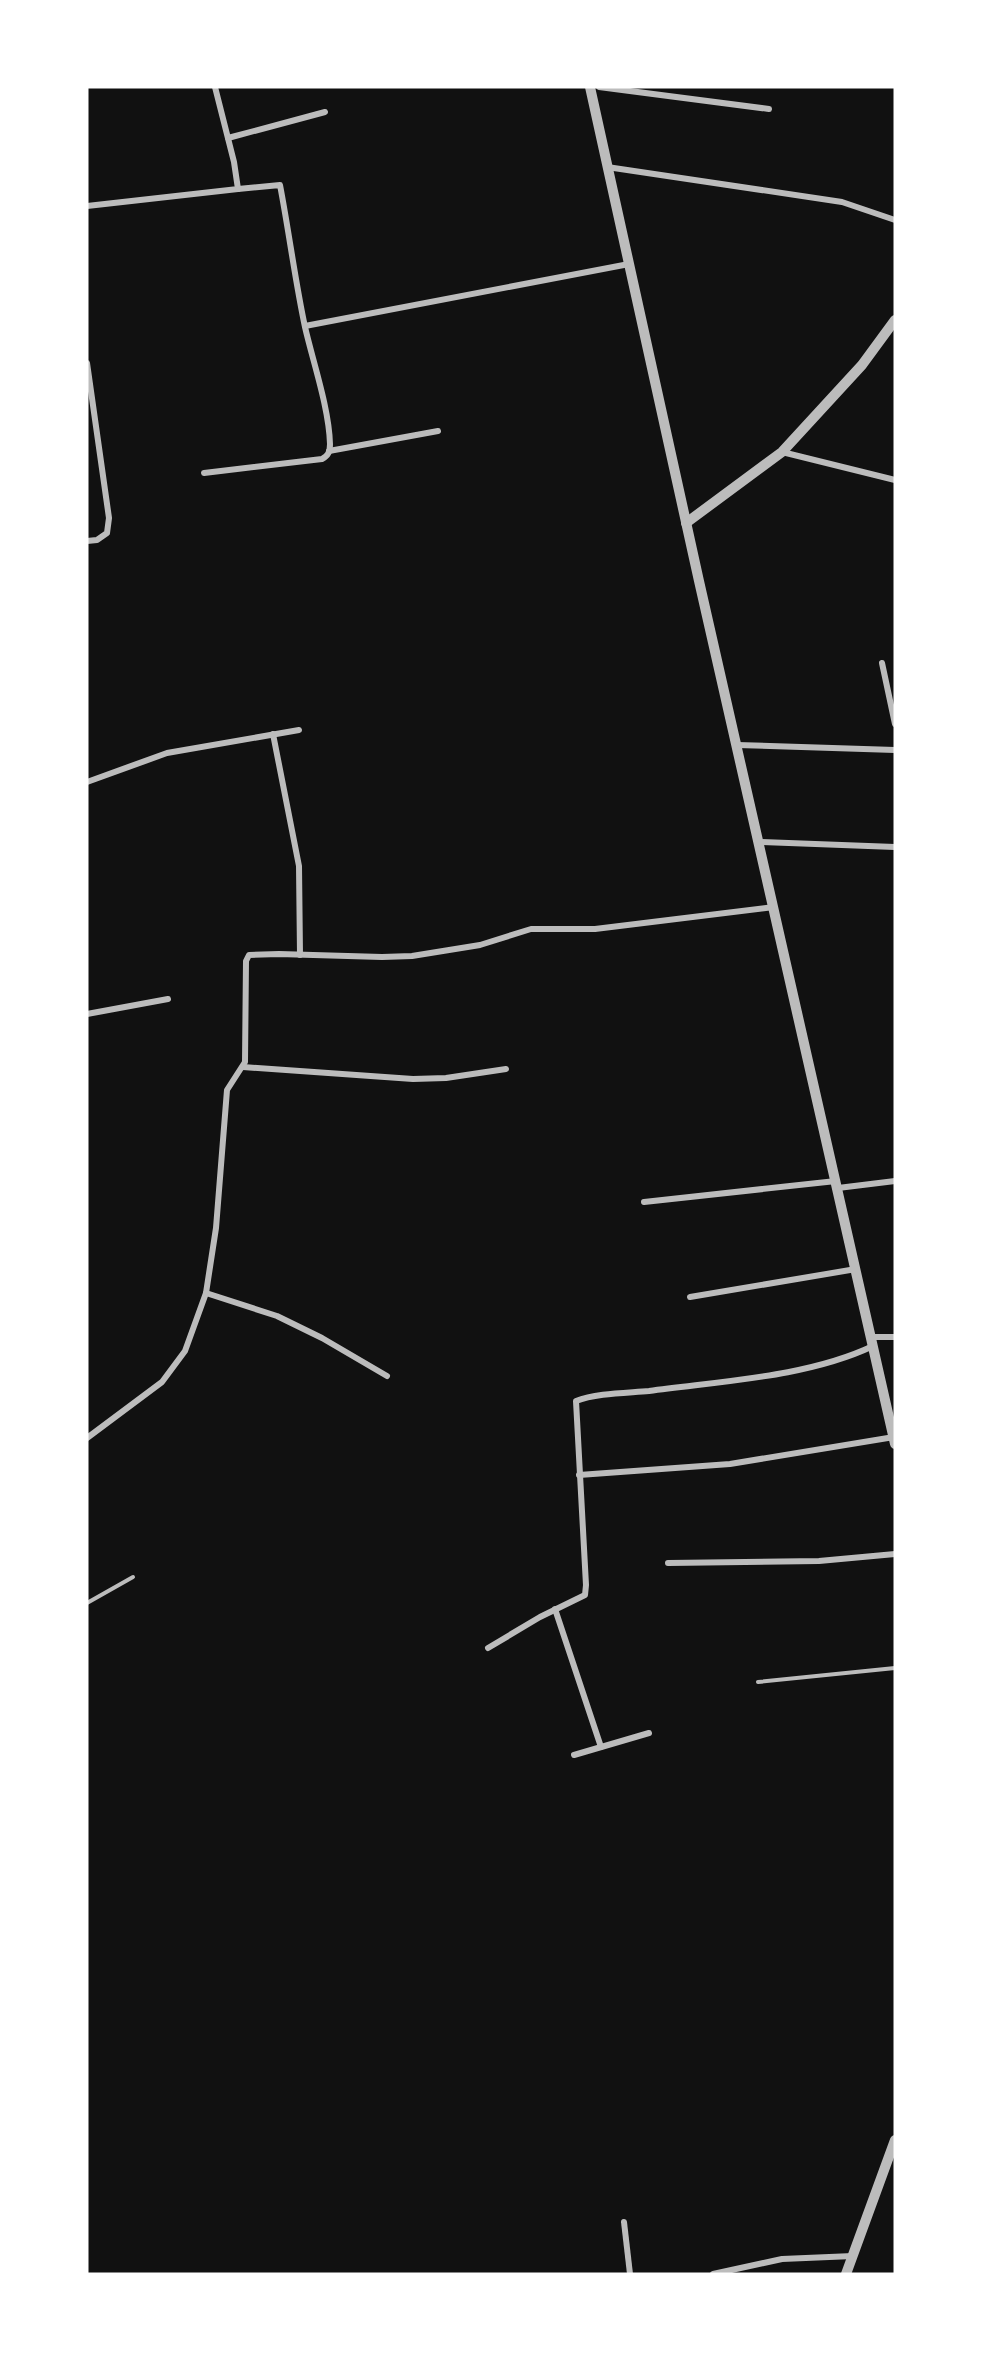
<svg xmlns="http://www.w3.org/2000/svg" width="982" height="2361" font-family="Signika,sans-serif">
	<rect width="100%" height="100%" fill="#111"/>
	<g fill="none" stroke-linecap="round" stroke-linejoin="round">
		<g stroke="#bcbcbc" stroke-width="4">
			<polyline points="87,1603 133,1577"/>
			<polyline points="758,1682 895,1668"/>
		</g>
		<g stroke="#bcbcbc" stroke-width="6">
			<polyline points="599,87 769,109"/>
			<polyline points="228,138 325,112"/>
			<polyline points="607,167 842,202 895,220"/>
			<polyline points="87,206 238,189 234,162 215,87"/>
			<polyline points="305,326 629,264"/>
			<polyline points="87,363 109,518 107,533 97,540 87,541"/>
			<polyline points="329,451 438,431"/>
			<polyline points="782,452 895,480"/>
			<path d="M204,473l118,-14c6,-3 8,-7 8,-15 -1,-36 -17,-82 -25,-117 -10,-47 -16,-95 -25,-142l-42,4"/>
			<polyline points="882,663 895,724"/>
			<polyline points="273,734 299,866 300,955"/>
			<polyline points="737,745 895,750"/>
			<polyline points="87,782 167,753 299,730"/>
			<polyline points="759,842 895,847"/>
			<polyline points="87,1014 168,999"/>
			<polyline points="243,1067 413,1079 446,1078 506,1069"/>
			<polyline points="838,1188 895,1181"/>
			<polyline points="644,1202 836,1181"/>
			<polyline points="206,1293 277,1316 322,1338 387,1376"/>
			<polyline points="690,1297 856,1269"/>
			<polyline points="871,1337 895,1337"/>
			<polyline points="87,1438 162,1382 185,1351 206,1293 216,1228 227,1090 245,1062 246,961 249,955 279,954 382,957 412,956 480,945 531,929 595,929 774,907"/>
			<polyline points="579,1475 730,1464 894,1437"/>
			<polyline points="668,1563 819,1561 895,1554"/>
			<polyline points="555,1609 601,1747"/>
			<path d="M488,1648l52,-31 45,-22 1,-10 -10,-184c20,-8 51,-8 73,-10 72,-10 159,-14 224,-45"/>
			<polyline points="574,1755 649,1733"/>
			<polyline points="624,2222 630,2274"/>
			<polyline points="713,2274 782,2259 853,2256"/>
		</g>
		<g stroke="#bcbcbc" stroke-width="10">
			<polyline points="590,87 699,581 895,1444"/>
			<polyline points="686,523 782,452 862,365 895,320"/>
			<polyline points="846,2274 895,2140"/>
		</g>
	</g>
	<rect width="982" height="2361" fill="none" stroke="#ffffff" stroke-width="177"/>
</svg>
